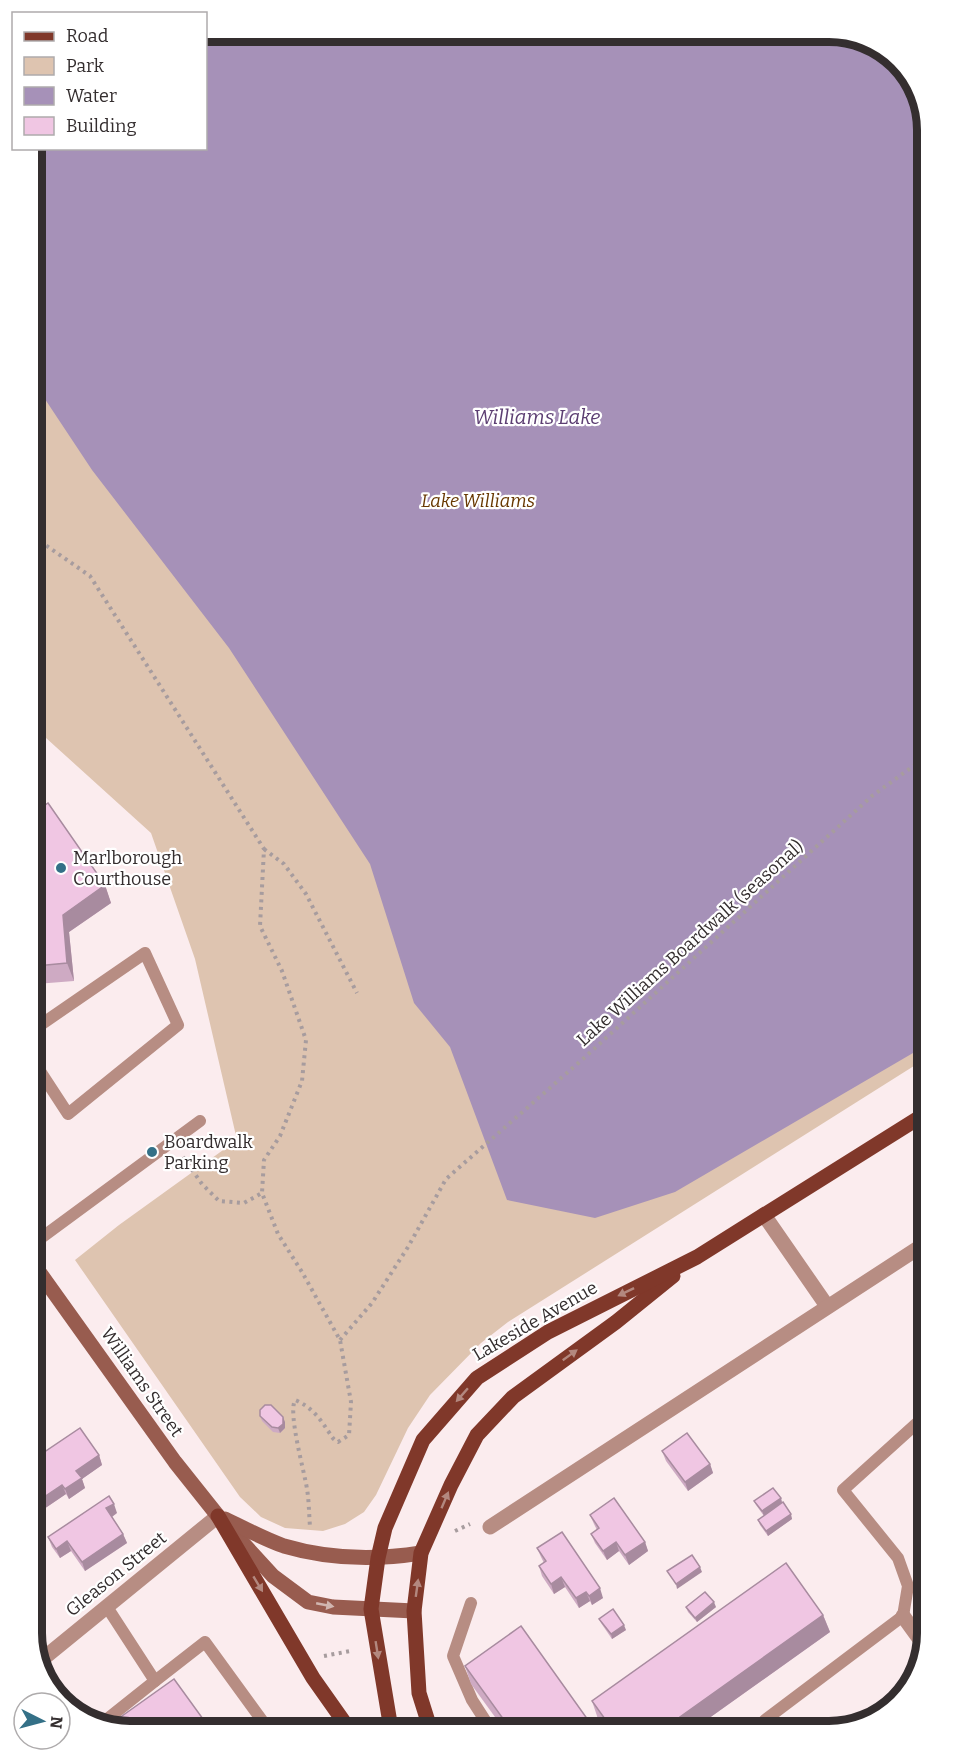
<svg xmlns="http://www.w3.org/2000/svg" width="959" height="1763" font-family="Bitter,serif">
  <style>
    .green { fill: #dec4b0 }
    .water { fill: #a691b8 }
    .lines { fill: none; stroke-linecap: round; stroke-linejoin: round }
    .path { stroke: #a79c9e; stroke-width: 4; stroke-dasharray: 3 4.5; stroke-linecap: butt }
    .lane { stroke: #b78d83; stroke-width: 12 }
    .street { stroke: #b78d83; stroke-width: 15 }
    .secondary { stroke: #985c4f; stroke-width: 15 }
    .primary { stroke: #80382a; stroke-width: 15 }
    .wall { fill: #ceaac3 }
    .shaded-wall { fill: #a88b9f }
    .building { fill: #f0c6e3; stroke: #a88b9f; stroke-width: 1.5 }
    .oneway { fill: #b3887f }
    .oneway2 { fill: #d1b6b0 }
    .poi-dot { fill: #347087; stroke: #fff; stroke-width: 2 }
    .labels { text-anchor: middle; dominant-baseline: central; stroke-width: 4.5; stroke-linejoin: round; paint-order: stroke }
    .park-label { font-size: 18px; font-style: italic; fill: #683801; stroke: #fff }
    .poi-label { font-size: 18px; fill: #342e2f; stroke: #fff; text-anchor: start }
    .street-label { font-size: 18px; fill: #342e2f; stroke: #fff }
    .water-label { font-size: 20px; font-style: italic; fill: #5c3e72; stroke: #fff }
    .rim { fill: none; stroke: #342e2f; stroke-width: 8 }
  </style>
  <rect width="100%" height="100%" fill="#fbecee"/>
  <!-- green -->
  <path class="green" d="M 206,32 L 836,32 L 884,48 L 920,92 L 925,1059 L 508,1322 L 481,1343 L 430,1395 L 408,1428 L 376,1495 L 364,1512 L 345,1524 L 323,1531 L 285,1528 L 261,1517 L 240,1497 L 75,1260 L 119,1225 L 237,1140 L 195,959 L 151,833 L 35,728 L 32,149 L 206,148 Z"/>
  <!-- water -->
  <path class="water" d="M 206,32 L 836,32 L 884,48 L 920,92 L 925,1046 L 675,1192 L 595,1218 L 507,1200 L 450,1047 L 414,1003 L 370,864 L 229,648 L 92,470 L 33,381 L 32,149 L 206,148 Z"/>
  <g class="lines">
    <!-- path -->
    <g class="path">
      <path d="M 34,537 L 90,576 L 264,849 L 260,926 L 282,971 L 306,1040 L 302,1081 L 280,1136 L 264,1160 L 262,1193 L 278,1234 L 302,1272 L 340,1340 L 351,1402 L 349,1435 L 338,1442 C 332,1439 332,1436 328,1431 C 320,1418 310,1406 295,1400 C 288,1414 304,1470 307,1489 C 309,1501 309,1514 310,1527"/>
      <path d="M 35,796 L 40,793"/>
      <path d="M 264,849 L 284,864 L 306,894 L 357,993"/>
      <path d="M 183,1157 L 202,1184 L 219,1201 L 244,1203 L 262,1193"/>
      <path d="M 340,1340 L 372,1303 L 408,1247 L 446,1179 L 584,1058 L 872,796 L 923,759"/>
      <path d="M 455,1531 L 470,1524"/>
      <path d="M 324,1656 L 350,1651"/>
    </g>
    <!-- lane -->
    <g class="lane">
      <path d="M 36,1028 L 145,953 L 178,1025 L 68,1114 L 36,1065"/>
      <path d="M 37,1241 L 200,1121"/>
      <path d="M 471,1603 L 453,1656 L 472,1700 L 490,1728"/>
      <path d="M 155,1681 L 205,1642 L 269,1730"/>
      <path d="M 101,1724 L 155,1681 L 107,1607"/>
      <path d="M 768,1725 L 765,1720 L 903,1616 L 908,1586 L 898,1558 L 843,1490 L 926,1415"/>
    </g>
    <!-- street -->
    <g class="street">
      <path d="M 764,1215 L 827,1306"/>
      <path d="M 490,1527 L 926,1243"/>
      <path d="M 903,1616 L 924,1645"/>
      <path d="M 39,1662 L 218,1516"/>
    </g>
    <!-- secondary -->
    <g class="secondary">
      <path d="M 37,1269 L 175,1462 L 218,1516 L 273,1576 L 308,1602 L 333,1607 L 414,1611"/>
      <path d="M 225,1519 C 244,1528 264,1539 284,1546 C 328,1559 377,1560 421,1553"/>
    </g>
    <!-- primary -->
    <g class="primary">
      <path d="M 218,1516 L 313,1678 L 349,1729"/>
      <path d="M 430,1728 L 419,1693 L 414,1611 L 421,1553 L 451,1485 L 477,1435 L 513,1397 L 616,1322 L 673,1276"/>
      <path d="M 391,1729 L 371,1609 L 378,1558 L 385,1528 L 423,1440 L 477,1378 L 548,1332 L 697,1257 L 925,1114"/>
    </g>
  </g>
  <!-- wall -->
  <g class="wall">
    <path d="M 35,812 L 105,885 L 111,903 L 69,932 L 74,981 L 36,984 Z"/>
    <path d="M 260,1416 L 285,1422 L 285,1428 L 280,1433 L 273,1432 L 262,1421 Z"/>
    <path d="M 662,1451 L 710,1464 L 713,1473 L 688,1491 L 666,1461 Z"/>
    <path d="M 40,1455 L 99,1455 L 102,1465 L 82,1479 L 85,1488 L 69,1499 L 66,1494 L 38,1513 L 38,1462 L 42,1459 Z"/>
    <path d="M 781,1498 L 782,1503 L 792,1519 L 768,1536 L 760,1525 L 758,1520 L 764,1516 L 756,1505 L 754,1501 Z"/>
    <path d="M 117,1513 L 112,1517 L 123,1534 L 127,1543 L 85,1571 L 71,1551 L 60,1558 L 52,1547 L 48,1537 Z"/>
    <path d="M 590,1515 L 645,1542 L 648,1551 L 629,1565 L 619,1551 L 607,1560 L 595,1543 L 591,1534 L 597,1530 L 594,1524 Z"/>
    <path d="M 537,1548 L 603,1598 L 592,1605 L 590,1601 L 579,1608 L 565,1587 L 554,1594 L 542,1576 L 539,1566 L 544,1563 L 541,1557 Z"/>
    <path d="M 686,1607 L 716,1607 L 697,1622 L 688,1612 Z"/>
    <path d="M 823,1615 L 830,1632 L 698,1726 L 604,1727 L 598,1719 L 592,1701 Z"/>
    <path d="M 599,1619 L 626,1630 L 612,1639 L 601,1623 Z"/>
    <path d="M 465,1666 L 593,1727 L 503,1728 L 471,1684 Z"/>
  </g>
  <!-- shaded-wall -->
  <g class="shaded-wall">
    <path d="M 105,885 L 111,903 L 69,932 L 74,981 L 67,963 L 63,915 Z"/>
    <path d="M 283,1417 L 285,1422 L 285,1428 L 280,1433 L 278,1428 Z"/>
    <path d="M 99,1455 L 102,1465 L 82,1479 L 85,1488 L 69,1499 L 65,1489 L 76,1471 Z"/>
    <path d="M 710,1464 L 713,1473 L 688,1491 L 685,1482 Z"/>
    <path d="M 62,1485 L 66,1494 L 38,1513 L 38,1501 Z"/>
    <path d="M 781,1498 L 782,1503 L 764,1516 L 762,1511 Z"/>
    <path d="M 114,1504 L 117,1513 L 110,1518 L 106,1508 Z"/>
    <path d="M 791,1514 L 792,1519 L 768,1536 L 766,1531 Z"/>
    <path d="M 123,1534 L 127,1543 L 85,1571 L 82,1562 Z"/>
    <path d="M 67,1541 L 71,1551 L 60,1558 L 56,1549 Z"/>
    <path d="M 616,1542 L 619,1551 L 607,1560 L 603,1551 Z"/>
    <path d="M 645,1542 L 648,1551 L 629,1565 L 625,1555 Z"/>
    <path d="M 700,1567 L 702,1572 L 677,1589 L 676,1584 Z"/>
    <path d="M 561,1577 L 565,1587 L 554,1594 L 551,1584 Z"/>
    <path d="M 600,1588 L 603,1598 L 592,1605 L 589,1596 Z"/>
    <path d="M 586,1592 L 590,1601 L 579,1608 L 576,1598 Z"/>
    <path d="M 714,1602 L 716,1607 L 697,1622 L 695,1618 Z"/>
    <path d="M 823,1615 L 830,1632 L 698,1726 L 683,1726 L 680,1717 Z"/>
    <path d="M 624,1625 L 626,1630 L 612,1639 L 611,1634 Z"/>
  </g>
  <!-- building -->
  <g class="building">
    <path d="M 48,803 L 105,885 L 63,915 L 67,963 L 36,966 L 35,812 Z"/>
    <path d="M 265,1405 L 271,1405 L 283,1417 L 283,1424 L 278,1428 L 272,1427 L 260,1416 L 260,1410 Z"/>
    <path d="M 80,1428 L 99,1455 L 76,1471 L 82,1478 L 65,1489 L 62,1485 L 38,1501 L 38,1462 L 43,1459 L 40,1455 Z"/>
    <path d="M 687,1433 L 710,1464 L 685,1482 L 662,1451 Z"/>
    <path d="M 773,1488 L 781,1498 L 762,1511 L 754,1501 Z"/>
    <path d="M 109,1496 L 114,1504 L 106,1508 L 123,1534 L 82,1562 L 67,1541 L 56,1549 L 48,1537 Z"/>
    <path d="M 614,1498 L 645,1542 L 625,1555 L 616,1542 L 603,1551 L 591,1534 L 599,1528 L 590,1515 Z"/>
    <path d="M 783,1502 L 791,1514 L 766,1531 L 758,1520 Z"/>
    <path d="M 562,1532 L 600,1588 L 589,1596 L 586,1592 L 576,1598 L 561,1577 L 551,1584 L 539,1566 L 546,1561 L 537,1548 Z"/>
    <path d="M 692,1555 L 700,1567 L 676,1584 L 667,1571 Z"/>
    <path d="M 786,1563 L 823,1615 L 680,1717 L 686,1726 L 610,1726 L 592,1701 Z"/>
    <path d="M 705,1592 L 714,1602 L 695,1618 L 686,1607 Z"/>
    <path d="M 613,1609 L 624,1625 L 611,1634 L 599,1619 Z"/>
    <path d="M 521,1626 L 593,1727 L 509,1727 L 465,1666 Z"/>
    <path d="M 174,1679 L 211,1730 L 123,1731 L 108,1726 Z"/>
  </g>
  <!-- one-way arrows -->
  <defs><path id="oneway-solid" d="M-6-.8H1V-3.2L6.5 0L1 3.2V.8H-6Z" transform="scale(1.5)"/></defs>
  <g class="oneway">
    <use href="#oneway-solid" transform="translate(626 1292) rotate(154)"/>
    <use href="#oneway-solid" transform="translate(570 1355) rotate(-36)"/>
    <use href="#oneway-solid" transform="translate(462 1395) rotate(131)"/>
    <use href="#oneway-solid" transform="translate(445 1500) rotate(-67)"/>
    <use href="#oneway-solid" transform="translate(258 1584) rotate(59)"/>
    <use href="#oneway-solid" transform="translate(417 1588) rotate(-82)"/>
    <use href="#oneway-solid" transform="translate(377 1650) rotate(81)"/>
  </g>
  <use class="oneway2" href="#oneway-solid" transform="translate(325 1605) rotate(11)"/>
  <!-- markers -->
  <g class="poi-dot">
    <circle cx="61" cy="868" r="6"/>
    <circle cx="152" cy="1152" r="6"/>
  </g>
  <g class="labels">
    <!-- park labels -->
    <g class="park-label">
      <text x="478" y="501">Lake Williams</text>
    </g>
    <!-- poi labels -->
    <g class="poi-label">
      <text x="73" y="858">Marlborough<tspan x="73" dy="21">Courthouse</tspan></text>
      <text x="164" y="1142">Boardwalk<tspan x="164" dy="21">Parking</tspan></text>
    </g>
    <!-- street labels -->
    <g class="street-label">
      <text transform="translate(690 943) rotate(-42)">Lake Williams Boardwalk (seasonal)</text>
      <text transform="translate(535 1321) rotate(-30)">Lakeside Avenue</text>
      <text transform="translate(142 1382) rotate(55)">Williams Street</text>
      <text transform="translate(116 1574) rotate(-39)">Gleason Street</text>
    </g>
    <!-- water labels -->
    <g class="water-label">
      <text x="537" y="417">Williams Lake</text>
    </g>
  </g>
  <!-- crop -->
  <path d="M0 0H959V1763H0ZM130 42H829A88 88 0 0 1 917 130V1633A88 88 0 0 1 829 1721H130A88 88 0 0 1 42 1633V130A88 88 0 0 1 130 42Z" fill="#fff" fill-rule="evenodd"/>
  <path class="rim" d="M130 42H829A88 88 0 0 1 917 130V1633A88 88 0 0 1 829 1721H130A88 88 0 0 1 42 1633V130A88 88 0 0 1 130 42Z"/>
  <!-- legend -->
  <rect x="12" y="12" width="195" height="138" fill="#ffffff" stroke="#aeabac" stroke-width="1.5"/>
  <rect x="24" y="32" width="30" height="9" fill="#80382a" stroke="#aeabac" stroke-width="1.5"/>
  <text x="66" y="42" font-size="18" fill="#342e2f">Road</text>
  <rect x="24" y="57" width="30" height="18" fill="#dec4b0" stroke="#aeabac" stroke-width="1.5"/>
  <text x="66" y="72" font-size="18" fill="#342e2f">Park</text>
  <rect x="24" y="87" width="30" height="18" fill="#a691b8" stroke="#aeabac" stroke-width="1.5"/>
  <text x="66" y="102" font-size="18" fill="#342e2f">Water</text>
  <rect x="24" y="117" width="30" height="18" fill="#f0c6e3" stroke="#aeabac" stroke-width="1.5"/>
  <text x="66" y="132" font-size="18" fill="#342e2f">Building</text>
  <!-- north arrow -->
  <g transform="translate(42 1721) rotate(96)"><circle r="28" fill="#ffffff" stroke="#aeabac" stroke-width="1.5"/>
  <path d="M0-4.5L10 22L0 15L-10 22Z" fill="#347087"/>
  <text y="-9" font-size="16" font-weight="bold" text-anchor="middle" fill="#342e2f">N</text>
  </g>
</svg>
